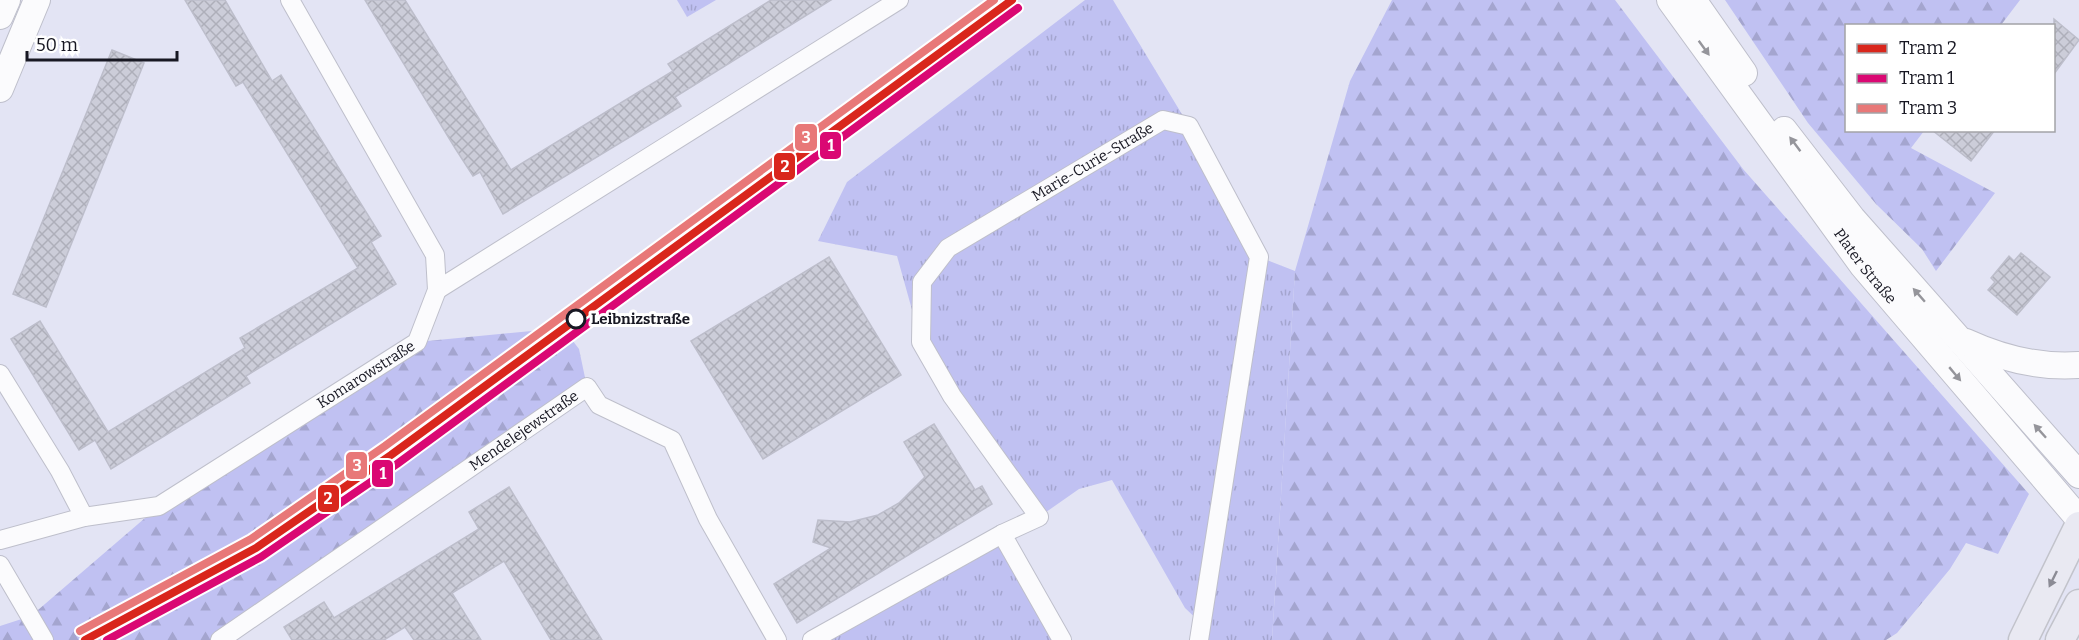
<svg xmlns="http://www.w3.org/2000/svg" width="2079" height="640" font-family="Bitter,serif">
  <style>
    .grass { fill: url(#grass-tufts) }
    .forest { fill: url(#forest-firs) }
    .building { fill: url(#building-cross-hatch); stroke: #bdbecb; stroke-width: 1.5 }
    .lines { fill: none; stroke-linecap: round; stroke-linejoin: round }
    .street-casing { stroke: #bebfcb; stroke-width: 20 }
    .secondary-casing { stroke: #bebfcb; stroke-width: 28 }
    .primary-casing { stroke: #c2c3cb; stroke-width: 31 }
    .street { stroke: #fbfbfd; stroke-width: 18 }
    .secondary { stroke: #fbfbfd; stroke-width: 26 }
    .primary { stroke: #e9e9f2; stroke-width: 28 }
    .tram-1-casing { stroke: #fff; stroke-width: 12 }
    .tram-2-casing { stroke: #fff; stroke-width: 12 }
    .tram-3-casing { stroke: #fff; stroke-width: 12 }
    .tram-1 { stroke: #d9261c; stroke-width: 8 }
    .tram-2 { stroke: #da0873; stroke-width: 8 }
    .tram-3 { stroke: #e87878; stroke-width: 8 }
    .oneway { fill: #95959b }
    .oneway2 { fill: #8b8b95 }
    .stop-dot { fill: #fff; stroke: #181823; stroke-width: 3 }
    .labels { text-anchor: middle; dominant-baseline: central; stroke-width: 6; stroke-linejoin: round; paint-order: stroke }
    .street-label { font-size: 15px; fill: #181823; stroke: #fff }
    .stop-label { font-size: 15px; font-weight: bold; fill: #181823; stroke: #fff; text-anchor: start }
    .line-badge { stroke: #fff; stroke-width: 2 }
    .badge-label { font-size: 16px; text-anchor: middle; font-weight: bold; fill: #fff }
  </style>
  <defs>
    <pattern id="grass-tufts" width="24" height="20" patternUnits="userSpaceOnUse" patternTransform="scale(1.5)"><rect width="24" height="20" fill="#c0c1f2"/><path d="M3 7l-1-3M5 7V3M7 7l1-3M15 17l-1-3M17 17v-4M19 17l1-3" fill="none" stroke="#a4a5cf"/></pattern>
    <pattern id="forest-firs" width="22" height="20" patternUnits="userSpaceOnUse" patternTransform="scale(1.5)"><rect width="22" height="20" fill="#c0c1f2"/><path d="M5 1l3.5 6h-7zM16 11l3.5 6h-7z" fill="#a4a5cf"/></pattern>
    <pattern id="building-cross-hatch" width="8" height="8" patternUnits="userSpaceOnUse" patternTransform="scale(1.5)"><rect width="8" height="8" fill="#cccdd9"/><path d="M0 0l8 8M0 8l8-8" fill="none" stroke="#aeafba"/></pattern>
  </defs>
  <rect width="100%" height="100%" fill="#e3e4f4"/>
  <!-- grass -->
  <g class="grass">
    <path d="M 677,0 L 716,0 L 687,17 Z"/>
    <path d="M 1085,0 L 1113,0 L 1189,126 L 1259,257 L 1295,271 L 1272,640 L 1199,640 L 1202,624 L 1185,608 L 1112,480 L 1079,489 L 1039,517 L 921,342 L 897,256 L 818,241 L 847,182 Z"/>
    <path d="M 1002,534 L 1062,640 L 812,640 Z"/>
  </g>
  <!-- forest -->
  <g class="forest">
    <path d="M 1392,0 L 1615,0 L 1743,169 L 2029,494 L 1998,554 L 1966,543 L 1950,569 L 1897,633 L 1886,640 L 1272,640 L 1295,271 L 1350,81 Z"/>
    <path d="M 1725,0 L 2020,0 L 2001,25 L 1846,26 L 1846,130 L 1924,131 L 1911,148 L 1995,193 L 1936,271 L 1922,249 L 1876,204 L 1808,123 Z"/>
    <path d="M 563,328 L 579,349 L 587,387 L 220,640 L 0,640 L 0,626 L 31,616 L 159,506 L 417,342 Z"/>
  </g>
  <!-- building -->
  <g class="building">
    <path d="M 185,0 L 225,0 L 272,81 L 281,75 L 381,236 L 371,242 L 396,284 L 246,376 L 250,383 L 111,469 L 95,440 L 79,450 L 11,339 L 40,321 L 108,432 L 245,348 L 240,338 L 358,268 L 243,82 L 236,86 Z"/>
    <path d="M 365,0 L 405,0 L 511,170 L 673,71 L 668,64 L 771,0 L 831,0 L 675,97 L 681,106 L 503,214 L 480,172 L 473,176 L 455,148 Z"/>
    <path d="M 2054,19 L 2079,40 L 2054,74 Z"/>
    <path d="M 112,50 L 144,63 L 46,307 L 13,294 Z"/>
    <path d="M 1932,130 L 1995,130 L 1971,161 Z"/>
    <path d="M 2021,253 L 2050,277 L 2017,315 L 1988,290 L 1995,282 L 1991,278 L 2009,256 L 2014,261 Z"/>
    <path d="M 829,257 L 901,375 L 763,459 L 691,341 Z"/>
    <path d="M 934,424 L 975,490 L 982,486 L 992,504 L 797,623 L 774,584 L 831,548 L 813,542 L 818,520 L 850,522 L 878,515 L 899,503 L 925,477 L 904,442 Z"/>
    <path d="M 509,487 L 602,640 L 551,640 L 504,561 L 452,593 L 481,640 L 414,640 L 405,627 L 384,640 L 292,640 L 284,627 L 324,602 L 334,618 L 479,529 L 469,512 Z"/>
  </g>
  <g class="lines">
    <defs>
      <g id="street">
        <path d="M 437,290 L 899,0"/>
        <path d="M 0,374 L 60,471 L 84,517"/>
        <path id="s1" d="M 0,540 L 84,517 L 159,506 L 417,342 L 437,290 L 435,255 L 290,0"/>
        <path d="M 0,565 L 44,640"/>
        <path id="s2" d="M 220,640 L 587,387 L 599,405 L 672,440 L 708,519 L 777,640"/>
        <path d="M 812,640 L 1002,534"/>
        <path id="s3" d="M 1062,640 L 1002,534 L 1039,517 L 952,396 L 921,342 L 922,282 L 948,248 L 1163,120 L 1189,126 L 1259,257 L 1199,640"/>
      </g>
      <g id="secondary">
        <path id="s4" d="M 1670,0 L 1863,266 L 2079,519"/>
        <path d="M 1693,0 L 1744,73"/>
        <path d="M 0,16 L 7,0"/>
        <path d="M 0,89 L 37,0"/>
        <path d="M 1784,130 L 1852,218 L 2079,475"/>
        <path d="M 1966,342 C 2003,359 2039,368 2079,365"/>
      </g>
      <g id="primary">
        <path d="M 2023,640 L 2079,526"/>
        <path d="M 2060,640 L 2079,604"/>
      </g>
    </defs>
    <!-- street casing -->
    <use href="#street" class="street-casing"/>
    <!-- secondary casing -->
    <use href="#secondary" class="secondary-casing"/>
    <!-- primary casing -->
    <use href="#primary" class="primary-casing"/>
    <!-- street -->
    <use href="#street" class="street"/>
    <!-- secondary -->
    <use href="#secondary" class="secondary"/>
    <!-- primary -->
    <use href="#primary" class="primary"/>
    <defs>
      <path id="tram-1" d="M 85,640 L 256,548 L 391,455 L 1012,0"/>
      <path id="tram-2" d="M 107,640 L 261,557 L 397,464 L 1018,8"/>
      <path id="tram-3" d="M 80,631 L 251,539 L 385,446 L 994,0"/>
    </defs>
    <!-- tram-1 casing -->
    <use href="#tram-1" class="tram-1-casing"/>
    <!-- tram-2 casing -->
    <use href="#tram-2" class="tram-2-casing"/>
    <!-- tram-3 casing -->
    <use href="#tram-3" class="tram-3-casing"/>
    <!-- tram-1 -->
    <use href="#tram-1" class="tram-1"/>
    <!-- tram-2 -->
    <use href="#tram-2" class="tram-2"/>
    <!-- tram-3 -->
    <use href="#tram-3" class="tram-3"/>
  </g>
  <!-- one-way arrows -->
  <defs><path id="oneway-solid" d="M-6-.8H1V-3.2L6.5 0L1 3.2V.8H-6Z" transform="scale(1.5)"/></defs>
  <g class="oneway">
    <use href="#oneway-solid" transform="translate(1704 48) rotate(54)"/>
    <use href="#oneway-solid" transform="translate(1795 144) rotate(-127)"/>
    <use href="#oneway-solid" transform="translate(1919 295) rotate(-131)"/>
    <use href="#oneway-solid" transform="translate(1955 374) rotate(50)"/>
    <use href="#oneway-solid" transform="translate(2040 431) rotate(-132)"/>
  </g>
  <use class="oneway2" href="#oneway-solid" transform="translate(2053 579) rotate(116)"/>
  <!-- markers -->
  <circle class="stop-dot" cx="576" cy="319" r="9"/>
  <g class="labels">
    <!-- street labels -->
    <g class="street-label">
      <text stroke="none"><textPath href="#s3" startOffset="645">Marie-Curie-Straße</textPath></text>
      <text stroke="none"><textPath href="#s4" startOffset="330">Plater Straße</textPath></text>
      <text stroke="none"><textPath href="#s1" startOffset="408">Komarowstraße</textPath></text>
      <text stroke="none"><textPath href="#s2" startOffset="369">Mendelejewstraße</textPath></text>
    </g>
    <!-- stop labels -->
    <g class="stop-label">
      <text x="591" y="319">Leibnizstraße</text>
    </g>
  </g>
  <g class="line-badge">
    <rect x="794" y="123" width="24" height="29" rx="6" fill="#e87878"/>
    <rect x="819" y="131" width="23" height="29" rx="6" fill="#da0873"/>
    <rect x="773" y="152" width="23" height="29" rx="6" fill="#d9261c"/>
    <rect x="345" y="451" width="23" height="29" rx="6" fill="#e87878"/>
    <rect x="371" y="459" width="23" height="29" rx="6" fill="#da0873"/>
    <rect x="317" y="484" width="23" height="29" rx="6" fill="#d9261c"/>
  </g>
  <g class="badge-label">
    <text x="806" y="143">3</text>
    <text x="831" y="151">1</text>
    <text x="785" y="172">2</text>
    <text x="357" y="471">3</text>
    <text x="383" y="479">1</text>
    <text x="328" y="504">2</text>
  </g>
  <!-- legend -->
  <rect x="1845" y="24" width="210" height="108" fill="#ffffff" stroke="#a3a3a7" stroke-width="1.5"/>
  <rect x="1857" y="44" width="30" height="9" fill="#d9261c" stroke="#a3a3a7" stroke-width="1.5"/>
  <text x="1899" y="54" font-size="18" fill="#181823">Tram 2</text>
  <rect x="1857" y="74" width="30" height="9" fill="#da0873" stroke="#a3a3a7" stroke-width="1.5"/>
  <text x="1899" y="84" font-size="18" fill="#181823">Tram 1</text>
  <rect x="1857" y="104" width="30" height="9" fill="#e87878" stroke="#a3a3a7" stroke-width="1.5"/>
  <text x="1899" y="114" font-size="18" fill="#181823">Tram 3</text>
  <!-- scale -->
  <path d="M27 51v9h150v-9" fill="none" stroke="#181823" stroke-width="3"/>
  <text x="36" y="51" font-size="18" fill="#181823" stroke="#ffffff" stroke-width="4.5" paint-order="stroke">50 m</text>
</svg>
